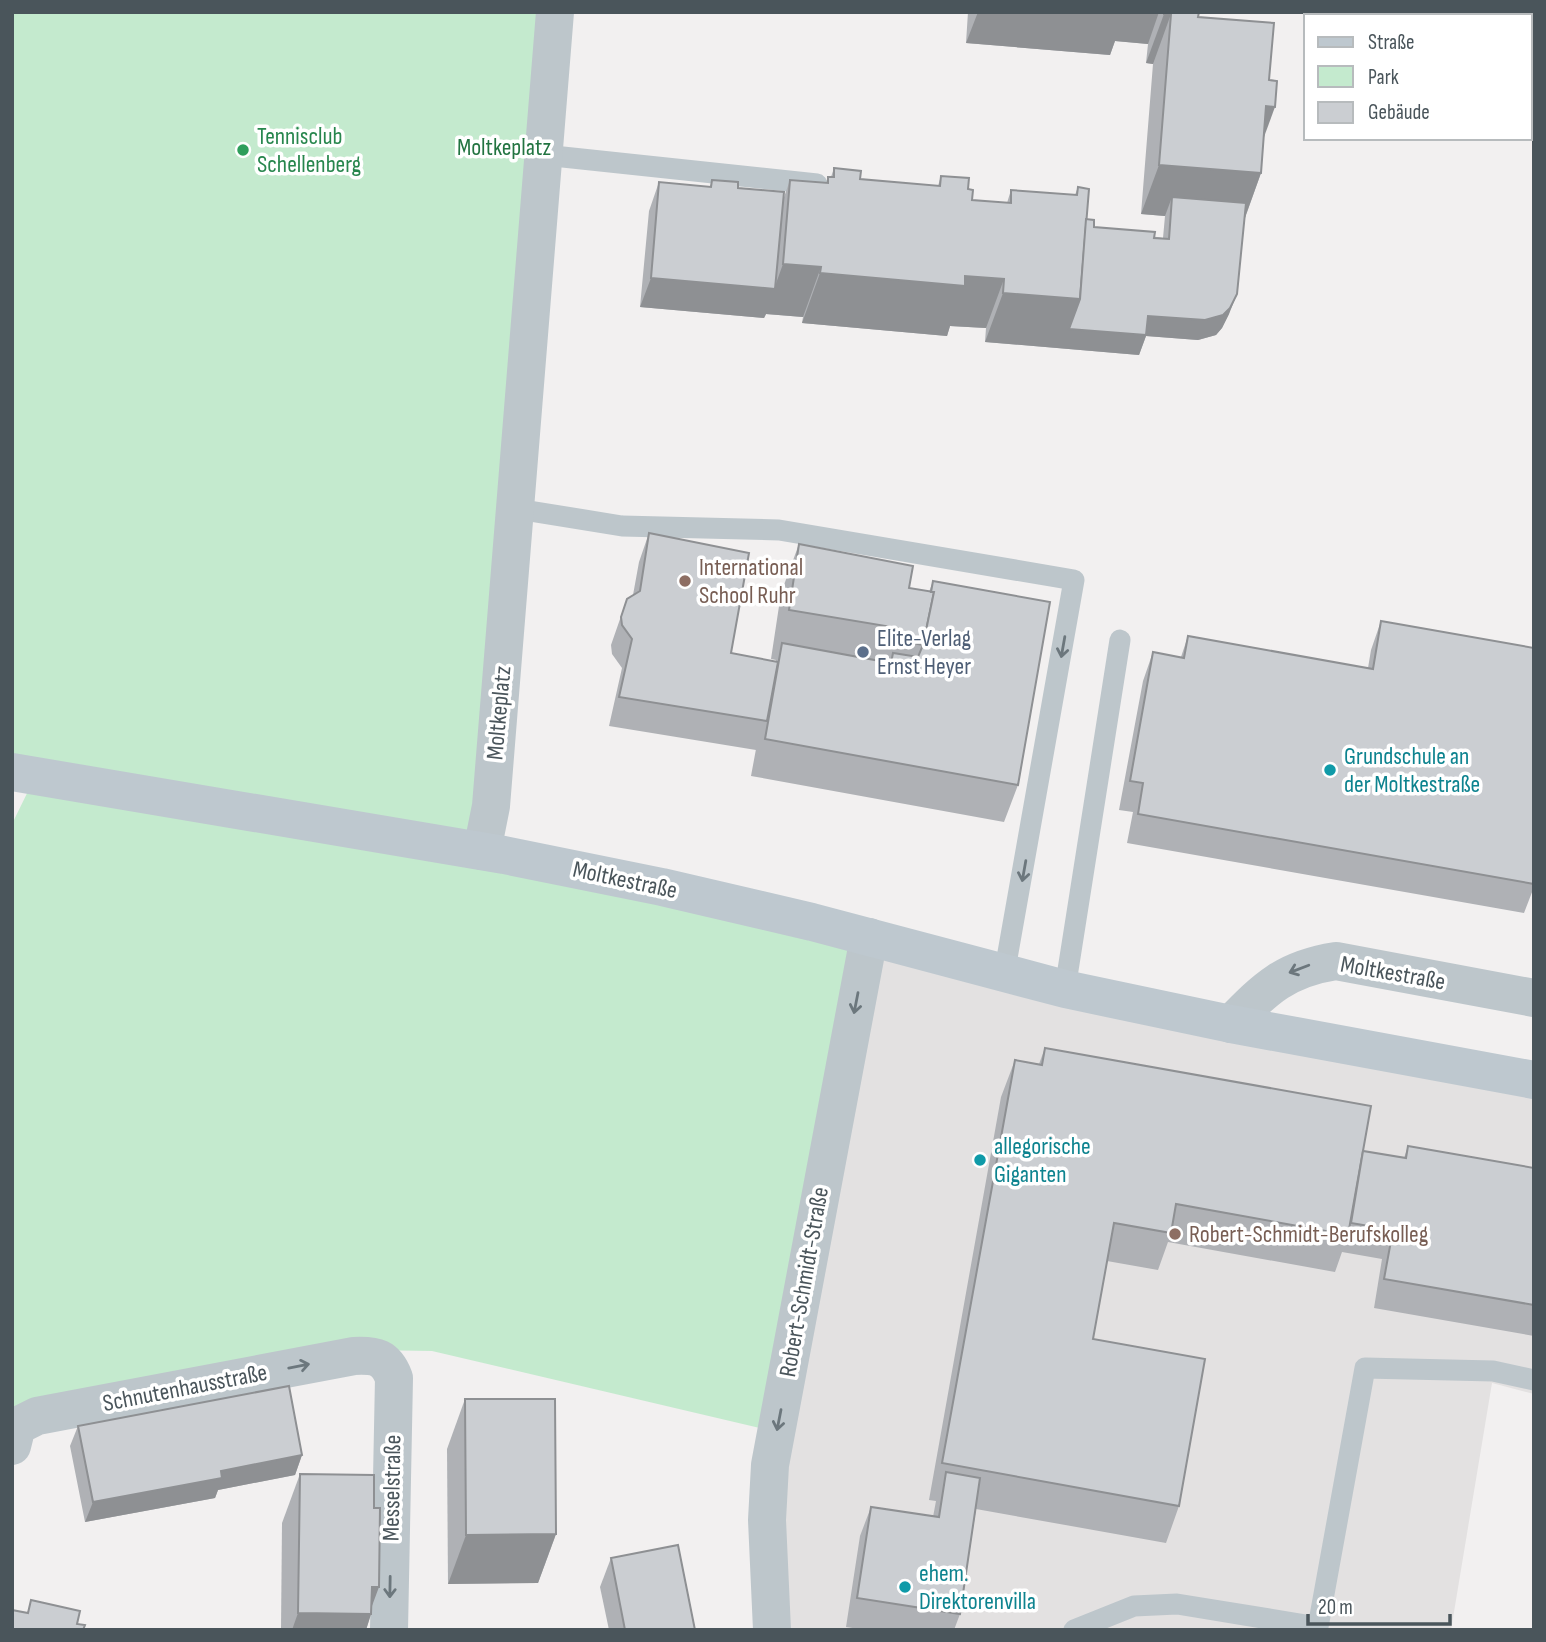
<svg xmlns="http://www.w3.org/2000/svg" width="1546" height="1642" font-family="'Sofia Sans Condensed',sans-serif">
  <style>
    .education { fill: #e3e1e1 }
    .green { fill: #c4eace }
    .lines { fill: none; stroke-linecap: round; stroke-linejoin: round }
    .lane { stroke: #bdc6cb; stroke-width: 21 }
    .street { stroke: #bdc6cb; stroke-width: 38 }
    .secondary { stroke: #bec8cf; stroke-width: 38 }
    .wall { fill: #afb1b5 }
    .shaded-wall { fill: #8e9093 }
    .building { fill: #cbced2; stroke: #8e9093; stroke-width: 2 }
    .oneway { stroke: #6c777d }
    .leisure-dot { fill: #2e9e5b; stroke: #fff; stroke-width: 2.5 }
    .education-dot { fill: #8d6e63; stroke: #fff; stroke-width: 2.5 }
    .service-dot { fill: #5c6f8a; stroke: #fff; stroke-width: 2.5 }
    .culture-dot { fill: #0f9aa8; stroke: #fff; stroke-width: 2.5 }
    .labels { text-anchor: middle; dominant-baseline: central; stroke-width: 7; stroke-linejoin: round; paint-order: stroke }
    .leisure-label { font-size: 24px; fill: #27864d; stroke: #fff; text-anchor: start }
    .park-label { font-size: 24px; fill: #227441; stroke: #fff }
    .education-label { font-size: 24px; fill: #785e54; stroke: #fff; text-anchor: start }
    .service-label { font-size: 24px; fill: #4e5e75; stroke: #fff; text-anchor: start }
    .street-label { font-size: 24px; fill: #4a555b; stroke: #fff }
    .culture-label { font-size: 24px; fill: #0d838f; stroke: #fff; text-anchor: start }
  </style>
  <rect width="100%" height="100%" fill="#f2f0f0"/>
  <!-- education -->
  <path class="education" d="M 873,941 L 1534,1085 L 1534,1394 L 1492,1383 L 1451,1630 L 776,1630 L 771,1519 Z"/>
  <!-- green -->
  <g class="green">
    <path d="M 12,12 L 547,12 L 480,850 L 12,770 Z"/>
    <path d="M 35,777 L 865,940 L 773,1431 L 432,1351 L 368,1350 L 12,1426 L 12,824 Z"/>
  </g>
  <g class="lines">
    <!-- lane -->
    <g class="lane">
      <path d="M 544,155 L 817,184"/>
      <path d="M 517,509 L 622,526 L 779,530 L 1074,580 L 1004,975"/>
      <path d="M 1065,989 L 1120,640"/>
      <path d="M 1074,1630 L 1134,1606 L 1177,1604 L 1318,1627 L 1365,1368 L 1493,1371 L 1534,1380"/>
    </g>
    <!-- street -->
    <g class="street">
      <path d="M 482,851 L 491,806 L 555,12"/>
      <path d="M 1231,1024 C 1266,988 1285,969 1336,961 L 1534,998"/>
      <path d="M 12,1446 L 17,1426 L 37,1416 L 354,1356 C 376,1355 386,1357 394,1378 L 389,1630"/>
      <path d="M 772,1630 L 767,1520 L 770,1465 L 869,937"/>
    </g>
    <!-- secondary -->
    <path class="secondary" d="M 12,772 L 504,855 L 662,887 L 812,922 L 1065,989 L 1231,1024 L 1534,1080"/>
  </g>
  <!-- wall -->
  <g class="wall">
    <path d="M 968,12 L 1199,12 L 1198,17 L 1264,138 L 1261,173 L 1245,218 L 1229,314 L 1222,328 L 1216,335 L 1198,340 L 1146,336 L 1139,355 L 985,342 L 986,328 L 950,326 L 947,336 L 802,323 L 803,317 L 766,314 L 764,318 L 640,307 L 649,211 L 659,182 L 710,187 L 712,180 L 738,188 L 783,200 L 790,180 L 826,183 L 828,177 L 831,177 L 834,168 L 860,179 L 938,186 L 941,176 L 968,189 L 972,200 L 1007,203 L 1011,190 L 1075,195 L 1078,187 L 1086,219 L 1094,227 L 1163,238 L 1165,216 L 1141,214 L 1153,64 L 1146,63 L 1148,44 L 1115,41 L 1110,55 L 966,43 Z"/>
    <path d="M 649,533 L 731,653 L 775,662 L 776,660 L 771,659 L 781,593 L 799,544 L 909,588 L 929,592 L 933,581 L 1018,785 L 1004,822 L 751,776 L 756,749 L 756,750 L 609,726 L 622,668 L 612,654 L 611,645 L 627,599 L 633,595 L 639,562 Z"/>
    <path d="M 1381,621 L 1534,648 L 1534,887 L 1524,913 L 1127,843 L 1133,812 L 1119,810 L 1143,681 L 1153,652 L 1181,657 L 1188,636 L 1368,668 L 1371,650 Z"/>
    <path d="M 1045,1048 L 1363,1151 L 1404,1158 L 1408,1146 L 1534,1168 L 1534,1336 L 1374,1308 L 1382,1259 L 1342,1252 L 1335,1272 L 1168,1242 L 1158,1270 L 1107,1261 L 1093,1339 L 1179,1506 L 1166,1543 L 976,1509 L 960,1614 L 954,1630 L 866,1630 L 846,1627 L 860,1536 L 871,1507 L 933,1517 L 936,1501 L 929,1500 L 1001,1097 L 1015,1060 L 1039,1064 Z"/>
    <path d="M 465,1399 L 556,1534 L 538,1583 L 448,1584 L 447,1449 Z"/>
    <path d="M 78,1426 L 302,1455 L 295,1475 L 218,1490 L 215,1498 L 85,1522 L 70,1446 Z"/>
    <path d="M 300,1474 L 372,1606 L 371,1614 L 366,1630 L 281,1630 L 282,1523 Z"/>
    <path d="M 611,1558 L 695,1630 L 609,1630 L 600,1587 Z"/>
  </g>
  <!-- shaded-wall -->
  <g class="shaded-wall">
    <path d="M 978,12 L 1159,12 L 1148,44 L 1115,41 L 1110,55 L 966,43 Z"/>
    <path d="M 1164,14 L 1171,14 L 1153,64 L 1146,63 Z"/>
    <path d="M 1266,106 L 1275,107 L 1257,156 Z"/>
    <path d="M 1159,165 L 1261,173 L 1243,223 L 1172,197 L 1165,216 L 1141,214 Z"/>
    <path d="M 783,264 L 821,267 L 803,317 L 766,314 L 764,318 L 640,307 L 651,278 L 774,289 Z"/>
    <path d="M 820,273 L 965,276 L 1004,279 L 986,328 L 950,326 L 947,336 L 802,323 Z"/>
    <path d="M 1003,293 L 1080,299 L 1148,316 L 1237,294 L 1229,314 L 1222,328 L 1216,335 L 1198,340 L 1146,336 L 1139,355 L 985,342 Z"/>
    <path d="M 302,1455 L 295,1475 L 218,1490 L 215,1498 L 85,1522 L 93,1502 L 221,1471 Z"/>
    <path d="M 556,1534 L 538,1583 L 448,1584 L 466,1535 Z"/>
    <path d="M 372,1587 L 379,1587 L 369,1614 L 371,1614 L 366,1630 L 292,1630 L 298,1613 Z"/>
  </g>
  <!-- building -->
  <g class="building">
    <path d="M 1164,12 L 1199,12 L 1198,17 L 1274,23 L 1269,80 L 1277,81 L 1275,107 L 1266,106 L 1261,173 L 1159,165 L 1171,14 L 1164,14 Z"/>
    <path d="M 834,168 L 861,171 L 860,179 L 940,186 L 941,176 L 969,178 L 968,189 L 973,190 L 972,200 L 1011,203 L 1011,190 L 1077,195 L 1078,187 L 1089,189 L 1080,299 L 1003,293 L 1004,279 L 965,276 L 965,286 L 820,273 L 821,267 L 783,264 L 790,180 L 828,183 L 828,177 L 834,177 Z"/>
    <path d="M 712,180 L 738,182 L 738,188 L 784,192 L 775,289 L 651,278 L 659,182 L 711,187 Z"/>
    <path d="M 1172,197 L 1246,203 L 1237,294 L 1230,308 L 1223,315 L 1205,320 L 1148,316 L 1146,335 L 1069,329 L 1080,299 L 1086,219 L 1094,220 L 1094,227 L 1155,232 L 1154,238 L 1169,239 Z"/>
    <path d="M 649,533 L 749,553 L 731,653 L 778,662 L 767,721 L 619,697 L 632,639 L 622,625 L 621,617 L 627,599 L 640,591 Z"/>
    <path d="M 799,544 L 913,566 L 909,588 L 934,592 L 923,645 L 898,640 L 898,628 L 789,610 Z"/>
    <path d="M 933,581 L 1050,602 L 1018,785 L 765,739 L 782,643 L 891,663 L 893,653 L 918,657 L 923,645 L 934,592 L 931,592 Z"/>
    <path d="M 1381,621 L 1534,648 L 1534,884 L 1138,814 L 1143,783 L 1130,781 L 1153,652 L 1184,658 L 1188,636 L 1373,669 Z"/>
    <path d="M 1045,1048 L 1371,1106 L 1348,1235 L 1176,1204 L 1171,1233 L 1114,1223 L 1093,1339 L 1205,1359 L 1179,1506 L 942,1463 L 1015,1060 L 1042,1065 Z"/>
    <path d="M 1408,1146 L 1534,1168 L 1534,1305 L 1384,1279 L 1393,1230 L 1351,1223 L 1363,1151 L 1406,1158 Z"/>
    <path d="M 289,1386 L 302,1455 L 221,1471 L 222,1478 L 93,1502 L 78,1426 Z"/>
    <path d="M 465,1399 L 555,1399 L 556,1534 L 466,1535 Z"/>
    <path d="M 946,1472 L 980,1478 L 960,1614 L 857,1598 L 871,1507 L 939,1517 Z"/>
    <path d="M 300,1474 L 374,1475 L 374,1508 L 380,1508 L 379,1587 L 372,1587 L 371,1614 L 298,1613 Z"/>
    <path d="M 678,1545 L 695,1630 L 625,1630 L 611,1558 Z"/>
    <path d="M 31,1600 L 80,1611 L 77,1624 L 85,1625 L 83,1630 L 12,1630 L 12,1610 L 28,1613 Z"/>
  </g>
  <!-- one-way arrows -->
  <defs><path id="oneway-shaft" d="M-6 0H5M1.5-3L5.5 0L1.5 3" fill="none" stroke-width="1.6" stroke-linecap="round" stroke-linejoin="round" transform="scale(1.75)"/></defs>
  <g class="oneway">
    <use href="#oneway-shaft" transform="translate(1063 647) rotate(100)"/>
    <use href="#oneway-shaft" transform="translate(1024 871) rotate(100)"/>
    <use href="#oneway-shaft" transform="translate(1299 969) rotate(159)"/>
    <use href="#oneway-shaft" transform="translate(856 1003) rotate(101)"/>
    <use href="#oneway-shaft" transform="translate(299 1366) rotate(-11)"/>
    <use href="#oneway-shaft" transform="translate(779 1420) rotate(101)"/>
    <use href="#oneway-shaft" transform="translate(390 1587) rotate(91)"/>
  </g>
  <!-- markers -->
  <circle class="leisure-dot" cx="243" cy="150" r="7"/>
  <g class="education-dot">
    <circle cx="685" cy="581" r="7"/>
    <circle cx="1175" cy="1234" r="7"/>
  </g>
  <circle class="service-dot" cx="863" cy="652" r="7"/>
  <g class="culture-dot">
    <circle cx="1330" cy="770" r="7"/>
    <circle cx="980" cy="1160" r="7"/>
    <circle cx="905" cy="1587" r="7"/>
  </g>
  <g class="labels">
    <!-- leisure labels -->
    <g class="leisure-label">
      <text x="257" y="136">Tennisclub<tspan x="257" dy="28">Schellenberg</tspan></text>
    </g>
    <!-- park labels -->
    <g class="park-label">
      <text x="504" y="147">Moltkeplatz</text>
    </g>
    <!-- education labels -->
    <g class="education-label">
      <text x="699" y="567">International<tspan x="699" dy="28">School Ruhr</tspan></text>
      <text x="1189" y="1234">Robert-Schmidt-Berufskolleg</text>
    </g>
    <!-- service labels -->
    <g class="service-label">
      <text x="877" y="638">Elite-Verlag<tspan x="877" dy="28">Ernst Heyer</tspan></text>
    </g>
    <!-- street labels -->
    <g class="street-label">
      <text transform="translate(499 713) rotate(-85)">Moltkeplatz</text>
      <text transform="translate(625 880) rotate(12)">Moltkestraße</text>
      <text transform="translate(1393 973) rotate(10)">Moltkestraße</text>
      <text transform="translate(804 1282) rotate(-80)">Robert-Schmidt-Straße</text>
      <text transform="translate(185 1388) rotate(-11)">Schnutenhausstraße</text>
      <text transform="translate(392 1488) rotate(-89)">Messelstraße</text>
    </g>
    <!-- culture labels -->
    <g class="culture-label">
      <text x="1344" y="756">Grundschule an<tspan x="1344" dy="28">der Moltkestraße</tspan></text>
      <text x="994" y="1146">allegorische<tspan x="994" dy="28">Giganten</tspan></text>
      <text x="919" y="1573">ehem.<tspan x="919" dy="28">Direktorenvilla</tspan></text>
    </g>
  </g>
  <!-- border -->
  <rect width="1546" height="1642" fill="none" stroke="#4a555b" stroke-width="28"/>
  <!-- legend -->
  <rect x="1304" y="14" width="228" height="126" fill="#ffffff" stroke="#b7bbbd" stroke-width="2"/>
  <rect x="1318" y="37" width="35" height="10" fill="#bec8cf" stroke="#b7bbbd" stroke-width="2"/>
  <text x="1368" y="49" font-size="21" fill="#4a555b">Straße</text>
  <rect x="1318" y="66" width="35" height="21" fill="#c4eace" stroke="#b7bbbd" stroke-width="2"/>
  <text x="1368" y="84" font-size="21" fill="#4a555b">Park</text>
  <rect x="1318" y="102" width="35" height="21" fill="#cbced2" stroke="#b7bbbd" stroke-width="2"/>
  <text x="1368" y="119" font-size="21" fill="#4a555b">Gebäude</text>
  <!-- scale -->
  <path d="M1308 1614v10h142v-10" fill="none" stroke="#4a555b" stroke-width="3.5"/>
  <text x="1318" y="1614" font-size="21" fill="#4a555b" stroke="#ffffff" stroke-width="5" paint-order="stroke">20 m</text>
</svg>
